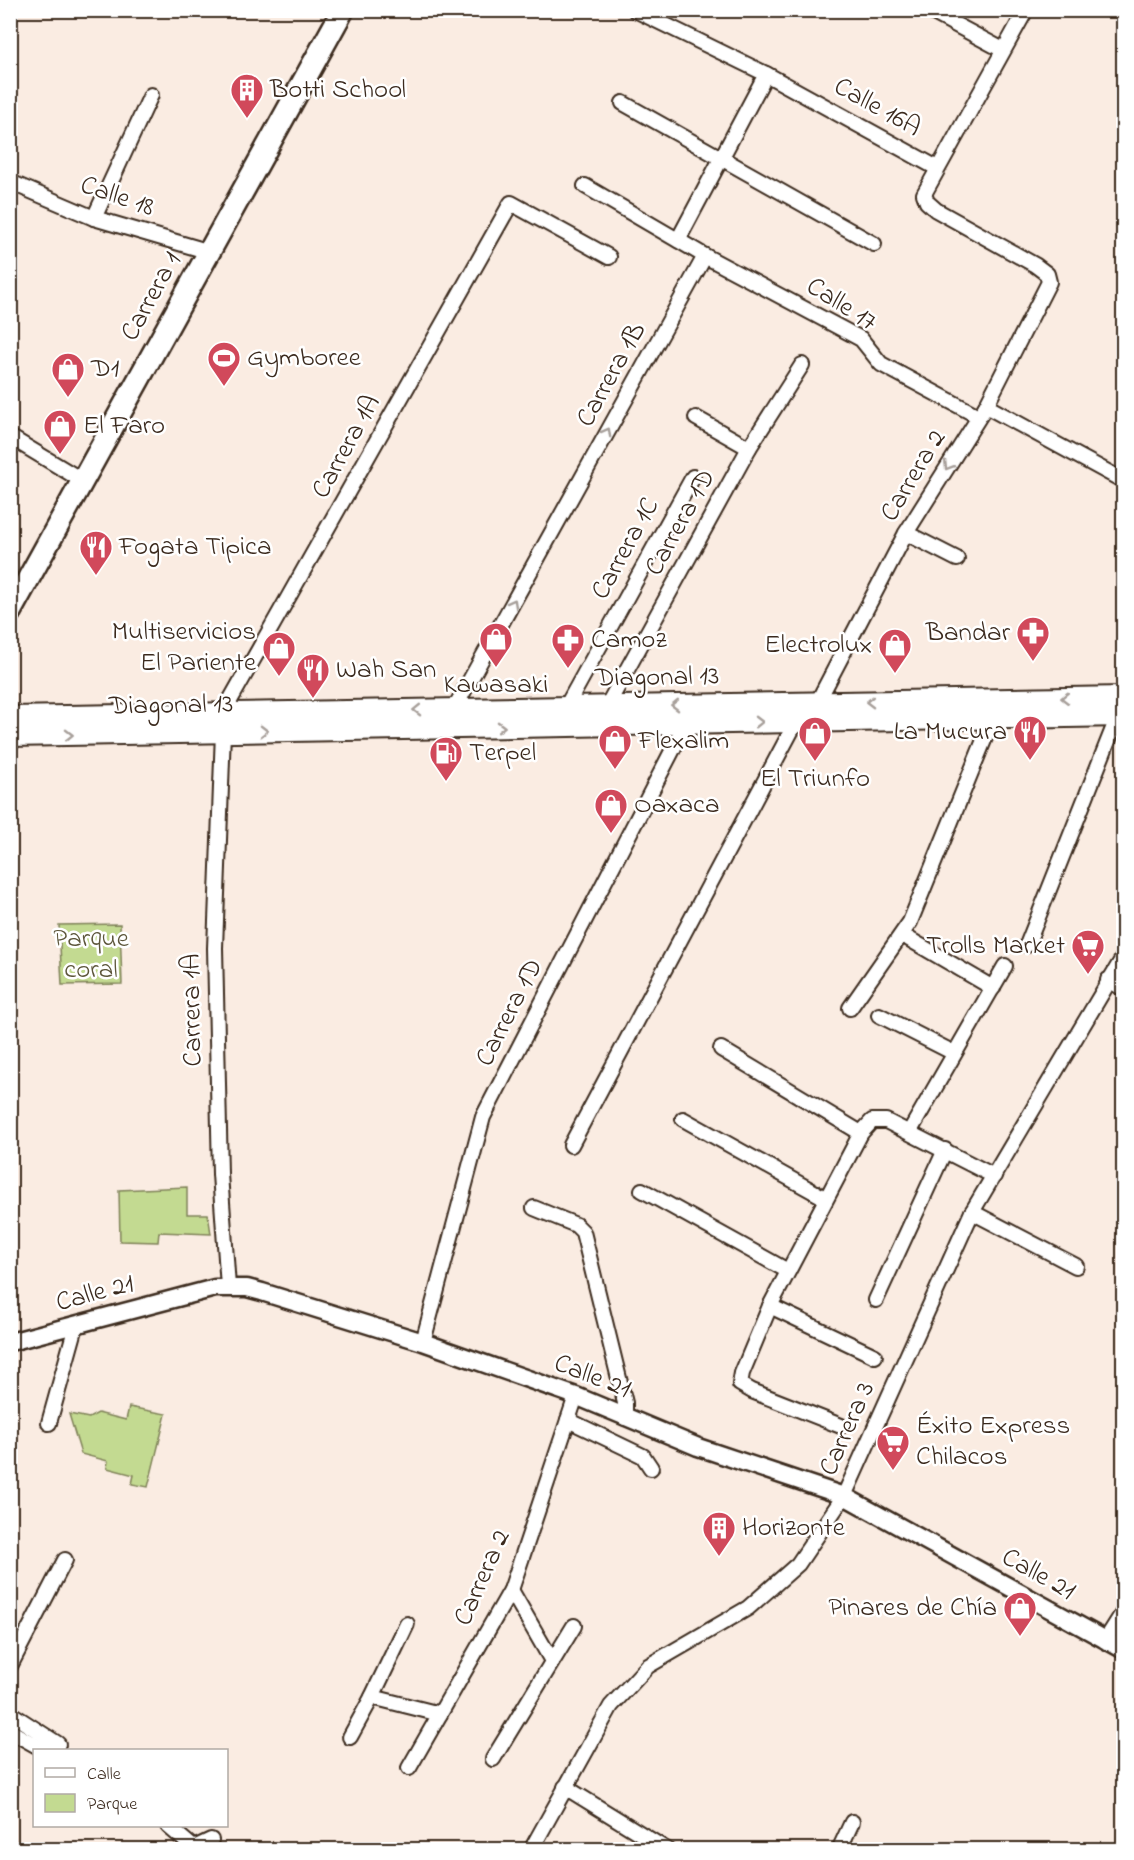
<svg xmlns="http://www.w3.org/2000/svg" width="1134" height="1860" font-family="'Indie Flower',sans-serif">
  <style>
    .green { fill: #c3da91; stroke: #7f8258; stroke-width: 1.5 }
    .lines { fill: none; stroke-linecap: round; stroke-linejoin: round }
    .minor-casing { stroke: #3b2a1e; stroke-width: 18 }
    .tertiary-casing { stroke: #3b2a1e; stroke-width: 21 }
    .secondary-casing { stroke: #3b2a1e; stroke-width: 24 }
    .primary-casing { stroke: #3b2a1e; stroke-width: 26 }
    .minor { stroke: #fff; stroke-width: 14 }
    .tertiary { stroke: #fff; stroke-width: 16 }
    .secondary { stroke: #fff; stroke-width: 20 }
    .primary { stroke: #fff; stroke-width: 21 }
    .oneway { stroke: #a79f9a }
    .labels { text-anchor: middle; dominant-baseline: central; stroke-width: 5; stroke-linejoin: round; paint-order: stroke }
    .poi-label { font-size: 27px; fill: #3b2a1e; stroke: #fff; text-anchor: start }
    .street-label { font-size: 27px; fill: #3b2a1e; stroke: #fff }
    .park-label { font-size: 27px; fill: #5d563b; stroke: #fff }
  </style>
  <rect width="100%" height="100%" fill="#faece2"/>
  <filter id="ink" filterUnits="userSpaceOnUse"><feTurbulence type="fractalNoise" baseFrequency=".0167" numOctaves="2"/><feDisplacementMap in="SourceGraphic" scale="12" xChannelSelector="R" yChannelSelector="G"/><feConvolveMatrix kernelMatrix="1 2 1 2 8 2 1 2 1" color-interpolation-filters="sRGB"/></filter>
  <g filter="url(#ink)">
    <!-- green -->
    <g class="green">
      <path d="M 120,924 L 122,984 L 62,985 L 59,925 Z"/>
      <path d="M 187,1187 L 187,1214 L 208,1214 L 211,1234 L 159,1232 L 158,1242 L 120,1241 L 119,1190 Z"/>
      <path d="M 129,1407 L 166,1414 L 148,1487 L 132,1484 L 134,1475 L 107,1468 L 108,1461 L 81,1454 L 69,1414 L 89,1418 L 98,1413 L 126,1420 Z"/>
    </g>
    <g class="lines">
      <defs>
        <g id="minor">
          <path d="M 635,10 L 766,74 L 937,168"/>
          <path d="M 928,10 L 1003,50"/>
          <path d="M 623,103 L 874,244"/>
          <path d="M 10,182 L 94,218 L 210,252"/>
          <path d="M 585,186 L 705,256 L 861,339 L 881,364 L 978,416"/>
          <path d="M 94,218 L 151,95"/>
          <path d="M 678,240 L 766,74"/>
          <path d="M 986,406 L 1124,481"/>
          <path d="M 696,418 L 749,448"/>
          <path d="M 10,437 L 83,481"/>
          <path d="M 906,533 L 957,559"/>
          <path d="M 817,703 L 906,533 L 986,406 L 1049,282 L 1047,274 L 1035,265 L 936,210 L 927,202 L 924,194 L 1026,10"/>
          <path d="M 607,706 L 749,448 L 802,365"/>
          <path d="M 566,707 L 693,477"/>
          <path d="M 454,709 L 705,256"/>
          <path d="M 223,713 L 511,203 L 609,257"/>
          <path d="M 223,732 L 215,948 L 220,1174 L 228,1287"/>
          <path d="M 909,939 L 993,988"/>
          <path d="M 1027,945 L 1118,716"/>
          <path d="M 1108,980 L 1124,989"/>
          <path d="M 850,1008 L 910,922 L 993,718"/>
          <path d="M 879,1015 L 954,1053"/>
          <path d="M 721,1049 L 861,1133"/>
          <path d="M 683,1119 L 825,1198"/>
          <path d="M 910,1131 L 1005,966"/>
          <path d="M 571,1145 L 796,722"/>
          <path d="M 642,1190 L 788,1271"/>
          <path d="M 534,1208 L 576,1225 L 583,1232 L 625,1403 L 625,1418"/>
          <path d="M 972,1212 L 1076,1266"/>
          <path d="M 876,1300 L 945,1150"/>
          <path d="M 770,1306 L 875,1356"/>
          <path d="M 423,1342 L 483,1117 L 686,724"/>
          <path d="M 568,1420 L 643,1456 L 651,1468"/>
          <path d="M 49,1423 L 76,1326"/>
          <path d="M 841,1426 L 752,1391 L 740,1384 L 742,1373 L 770,1306 L 861,1133 L 872,1121 L 886,1121 L 994,1176"/>
          <path d="M 511,1590 L 552,1661"/>
          <path d="M 1105,1641 L 1124,1611"/>
          <path d="M 10,1666 L 65,1560"/>
          <path d="M 372,1697 L 407,1624"/>
          <path d="M 10,1713 L 58,1744 L 54,1750"/>
          <path d="M 10,1731 L 44,1750"/>
          <path d="M 350,1737 L 372,1697 L 440,1714"/>
          <path d="M 493,1759 L 574,1626"/>
          <path d="M 409,1768 L 511,1590 L 576,1396"/>
          <path d="M 565,1787 L 667,1850"/>
          <path d="M 168,1826 L 196,1850"/>
          <path d="M 194,1848 L 211,1840"/>
          <path d="M 531,1850 L 611,1706 L 648,1666 L 748,1608 L 798,1564 L 844,1496 L 972,1212 L 1124,956"/>
          <path d="M 839,1850 L 852,1822"/>
        </g>
        <path id="tertiary" d="M 10,1342 L 215,1288 L 247,1288 L 262,1292 L 423,1342 L 576,1396 L 698,1447 L 844,1496 L 1124,1650"/>
        <g id="secondary">
          <path d="M 10,717 L 1124,697"/>
          <path d="M 10,736 L 1124,716"/>
        </g>
        <path id="primary" d="M 10,612 L 343,10"/>
      </defs>
      <!-- minor casing -->
      <use href="#minor" class="minor-casing"/>
      <!-- tertiary casing -->
      <use href="#tertiary" class="tertiary-casing"/>
      <!-- secondary casing -->
      <use href="#secondary" class="secondary-casing"/>
      <!-- primary casing -->
      <use href="#primary" class="primary-casing"/>
      <!-- minor -->
      <use href="#minor" class="minor"/>
      <!-- tertiary -->
      <use href="#tertiary" class="tertiary"/>
      <!-- secondary -->
      <use href="#secondary" class="secondary"/>
      <!-- primary -->
      <use href="#primary" class="primary"/>
    </g>
    <!-- one-way arrows -->
    <defs><path id="oneway-chevron" d="M-2-3.5L2.5 0L-2 3.5" fill="none" stroke-width="1.6" stroke-linecap="round" stroke-linejoin="round" transform="scale(1.5)"/></defs>
    <g class="oneway">
      <use href="#oneway-chevron" transform="translate(607 432) rotate(-61)"/>
      <use href="#oneway-chevron" transform="translate(948 466) rotate(122)"/>
      <use href="#oneway-chevron" transform="translate(513 603) rotate(-61)"/>
      <use href="#oneway-chevron" transform="translate(1065 698) rotate(179)"/>
      <use href="#oneway-chevron" transform="translate(870 702) rotate(179)"/>
      <use href="#oneway-chevron" transform="translate(675 705) rotate(179)"/>
      <use href="#oneway-chevron" transform="translate(417 710) rotate(179)"/>
      <use href="#oneway-chevron" transform="translate(759 722) rotate(-1)"/>
      <use href="#oneway-chevron" transform="translate(501 727) rotate(-1)"/>
      <use href="#oneway-chevron" transform="translate(264 731) rotate(-1)"/>
      <use href="#oneway-chevron" transform="translate(69 735) rotate(-1)"/>
    </g>
  </g>
  <!-- icons -->
  <defs>
    <symbol id="building-pin" viewBox="-11 -11 22 30"><path d="M0 17L-7.5 6A9.5 9.5 0 1 1 7.5 6Z" fill="#d1495b" stroke="#fff"/><path d="M-4-6H4V6H1V3H-1V6H-4ZM-2.5-4.3h1.7v1.8h-1.7ZM.8-4.3h1.7v1.8H.8ZM-2.5-1h1.7V.8h-1.7ZM.8-1h1.7V.8H.8Z" fill="#fff"/></symbol>
    <symbol id="stadium-pin" viewBox="-11 -11 22 30"><path d="M0 17L-7.5 6A9.5 9.5 0 1 1 7.5 6Z" fill="#d1495b" stroke="#fff"/><path d="M0-5a6.5 5 0 1 0 0 10a6.5 5 0 1 0 0-10ZM-3.5-1.8h7v3.6h-7Z" fill="#fff"/></symbol>
    <symbol id="shop-pin" viewBox="-11 -11 22 30"><path d="M0 17L-7.5 6A9.5 9.5 0 1 1 7.5 6Z" fill="#d1495b" stroke="#fff"/><path d="M-5-2.5h2.3a2.7 3.5 0 0 1 5.4 0H5L5.5 6h-11ZM-1.5-2.5h3a1.5 2.3 0 0 0-3 0Z" fill="#fff"/></symbol>
    <symbol id="restaurant-pin" viewBox="-11 -11 22 30"><path d="M0 17L-7.5 6A9.5 9.5 0 1 1 7.5 6Z" fill="#d1495b" stroke="#fff"/><path d="M-5-6h1v4h1v-4h1v4h1v-4h1v5L-1.5 .5V6h-2V.5L-5-1ZM5-6V6H3V1.5H1.5Q1.5-4 5-6Z" fill="#fff"/></symbol>
    <symbol id="pharmacy-pin" viewBox="-11 -11 22 30"><path d="M0 17L-7.5 6A9.5 9.5 0 1 1 7.5 6Z" fill="#d1495b" stroke="#fff"/><path d="M-2-6h4v4h4v4h-4v4h-4v-4h-4v-4h4Z" fill="#fff"/></symbol>
    <symbol id="fuel-pin" viewBox="-11 -11 22 30"><path d="M0 17L-7.5 6A9.5 9.5 0 1 1 7.5 6Z" fill="#d1495b" stroke="#fff"/><path d="M-5.5-6h7V0h2V4h1.3V-2.5L3-4.5l.8-.8L6-3V5H2.5V1h-1V6h-7ZM-4.2-4.7v3.2H.2V-4.7Z" fill="#fff"/></symbol>
    <symbol id="supermarket-pin" viewBox="-11 -11 22 30"><path d="M0 17L-7.5 6A9.5 9.5 0 1 1 7.5 6Z" fill="#d1495b" stroke="#fff"/><path d="M-6-5.5h2.5l.6 2H6L4.5 2H-2.5L-4.4-4H-6ZM-1.5 3.2a1.3 1.3 0 1 0 .1 0ZM3 3.2a1.3 1.3 0 1 0 .1 0Z" fill="#fff"/></symbol>
  </defs>
  <g fill-rule="evenodd">
    <use href="#building-pin" x="228" y="71" width="38" height="52"/>
    <use href="#stadium-pin" x="205" y="339" width="38" height="52"/>
    <use href="#shop-pin" x="49" y="350" width="38" height="52"/>
    <use href="#shop-pin" x="41" y="407" width="38" height="52"/>
    <use href="#restaurant-pin" x="77" y="528" width="38" height="52"/>
    <use href="#pharmacy-pin" x="1014" y="614" width="38" height="52"/>
    <use href="#shop-pin" x="477" y="620" width="38" height="52"/>
    <use href="#pharmacy-pin" x="549" y="621" width="38" height="52"/>
    <use href="#shop-pin" x="876" y="626" width="38" height="52"/>
    <use href="#shop-pin" x="260" y="629" width="38" height="52"/>
    <use href="#restaurant-pin" x="294" y="651" width="38" height="52"/>
    <use href="#restaurant-pin" x="1011" y="713" width="38" height="52"/>
    <use href="#shop-pin" x="796" y="714" width="38" height="52"/>
    <use href="#shop-pin" x="596" y="722" width="38" height="52"/>
    <use href="#fuel-pin" x="427" y="734" width="38" height="52"/>
    <use href="#shop-pin" x="592" y="786" width="38" height="52"/>
    <use href="#supermarket-pin" x="1069" y="927" width="38" height="52"/>
    <use href="#supermarket-pin" x="874" y="1423" width="38" height="52"/>
    <use href="#building-pin" x="700" y="1509" width="38" height="52"/>
    <use href="#shop-pin" x="1001" y="1589" width="38" height="52"/>
  </g>
  <g class="labels">
    <!-- poi labels -->
    <g class="poi-label">
      <text x="270" y="90">Botti School</text>
      <text x="247" y="358">Gymboree</text>
      <text x="91" y="369">D1</text>
      <text x="83" y="426">El Faro</text>
      <text x="119" y="547">Fogata Tipica</text>
      <text x="256" y="632" text-anchor="end">Multiservicios<tspan x="256" dy="31">El Pariente</tspan></text>
      <text x="1010" y="633" text-anchor="end">Bandar</text>
      <text x="591" y="640">Camoz</text>
      <text x="872" y="645" text-anchor="end">Electrolux</text>
      <text x="336" y="670">Wah San</text>
      <text x="496" y="685" text-anchor="middle">Kawasaki</text>
      <text x="1007" y="732" text-anchor="end">La Mucura</text>
      <text x="638" y="741">Flexalim</text>
      <text x="469" y="753">Terpel</text>
      <text x="815" y="779" text-anchor="middle">El Triunfo</text>
      <text x="634" y="805">Oaxaca</text>
      <text x="1065" y="946" text-anchor="end">Trolls Market</text>
      <text x="916" y="1426">Éxito Express<tspan x="916" dy="31">Chilacos</tspan></text>
      <text x="742" y="1528">Horizonte</text>
      <text x="997" y="1608" text-anchor="end">Pinares de Chía</text>
    </g>
    <!-- street labels -->
    <g class="street-label">
      <text transform="translate(877 108) rotate(29)">Calle 16A</text>
      <text transform="translate(117 197) rotate(19)">Calle 18</text>
      <text transform="translate(152 297) rotate(-61)">Carrera 1</text>
      <text transform="translate(841 305) rotate(32)">Calle 17</text>
      <text transform="translate(612 375) rotate(-61)">Carrera 1B</text>
      <text transform="translate(347 447) rotate(-61)">Carrera 1A</text>
      <text transform="translate(914 476) rotate(-59)">Carrera 2</text>
      <text transform="translate(681 523) rotate(-61)">Carrera 1D</text>
      <text transform="translate(626 549) rotate(-61)">Carrera 1C</text>
      <text transform="translate(657 678) rotate(-1)">Diagonal 13</text>
      <text transform="translate(171 706) rotate(-1)">Diagonal 13</text>
      <text transform="translate(193 1010) rotate(-91)">Carrera 1A</text>
      <text transform="translate(510 1013) rotate(-63)">Carrera 1D</text>
      <text transform="translate(95 1294) rotate(-15)">Calle 21</text>
      <text transform="translate(592 1377) rotate(21)">Calle 21</text>
      <text transform="translate(848 1429) rotate(-66)">Carrera 3</text>
      <text transform="translate(1038 1575) rotate(29)">Calle 21</text>
      <text transform="translate(483 1578) rotate(-66)">Carrera 2</text>
    </g>
    <!-- park labels -->
    <g class="park-label">
      <text x="91" y="939">Parque<tspan x="91" dy="31">coral</tspan></text>
    </g>
  </g>
  <!-- margin -->
  <rect width="1134" height="1860" fill="none" stroke="#fff" stroke-width="36"/>
  <rect x="18" y="18" width="1098" height="1824" fill="none" stroke="#3b2a1e" stroke-width="2" filter="url(#ink)"/>
  <!-- legend -->
  <rect x="33" y="1749" width="195" height="78" fill="#ffffff" stroke="#b1aaa5" stroke-width="1.5"/>
  <rect x="45" y="1768" width="30" height="9" fill="#ffffff" stroke="#b1aaa5" stroke-width="1.5"/>
  <text x="87" y="1779" font-size="18" fill="#3b2a1e">Calle</text>
  <rect x="45" y="1794" width="30" height="18" fill="#c3da91" stroke="#b1aaa5" stroke-width="1.5"/>
  <text x="87" y="1809" font-size="18" fill="#3b2a1e">Parque</text>
</svg>
